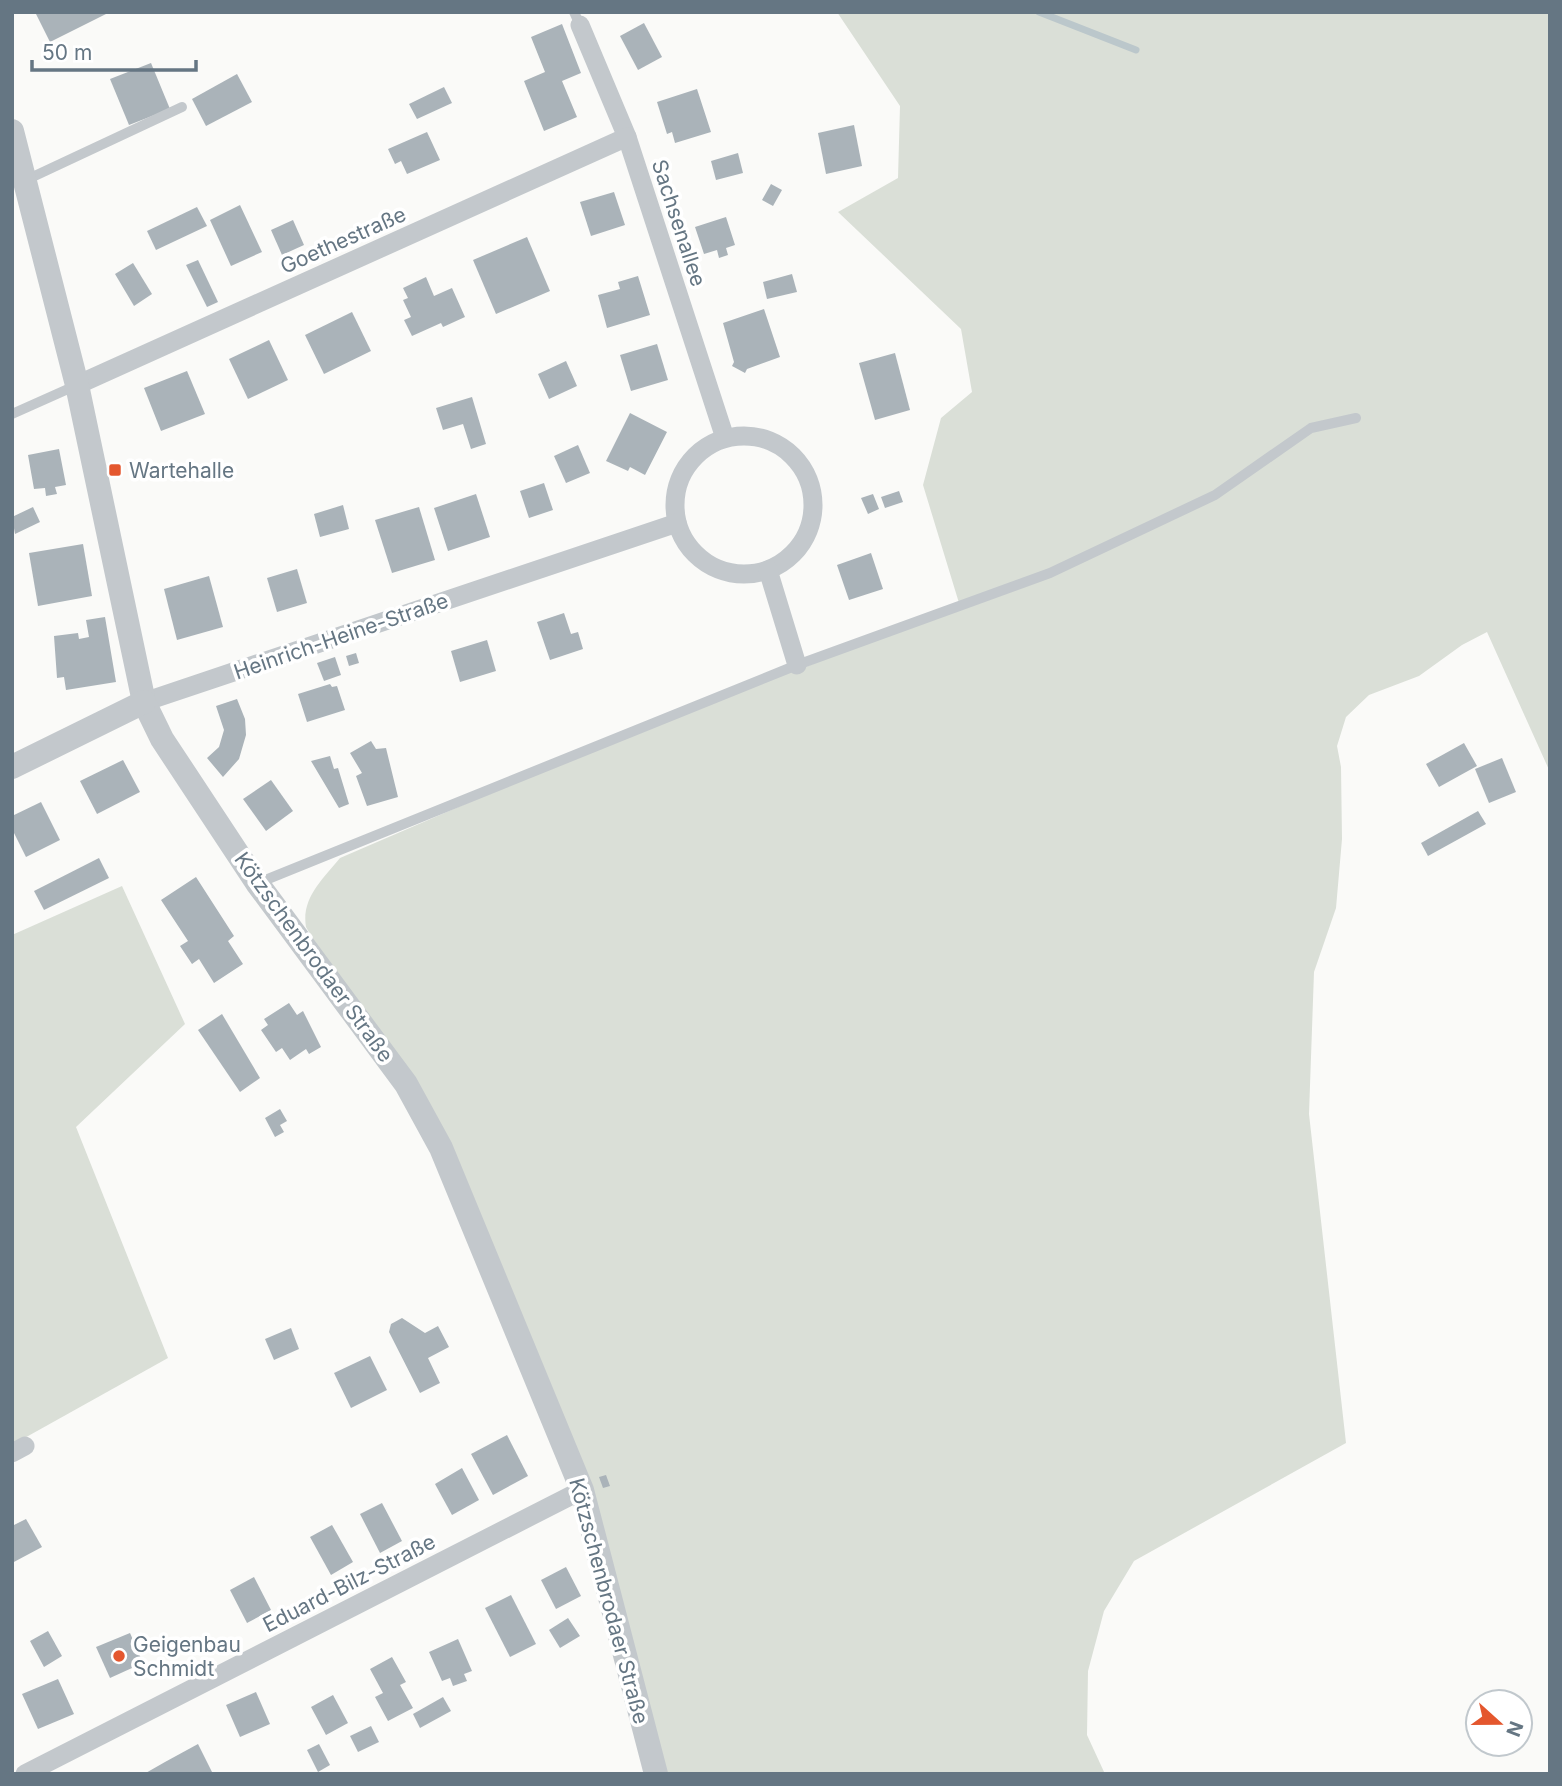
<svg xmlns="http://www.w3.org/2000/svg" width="1562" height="1786" font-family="Inter,sans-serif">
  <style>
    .green { fill: #dadfd7 }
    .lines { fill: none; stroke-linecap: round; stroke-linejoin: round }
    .stream { stroke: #bbc7cb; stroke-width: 7 }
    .building { fill: #aab3b9 }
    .service { stroke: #c3c8cc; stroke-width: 10 }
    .minor { stroke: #c3c8cc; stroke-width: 19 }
    .tertiary { stroke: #c3c8cc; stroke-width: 24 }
    .poi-dot { fill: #e4572e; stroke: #fff; stroke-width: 2.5 }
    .labels { text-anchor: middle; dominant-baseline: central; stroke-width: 7; stroke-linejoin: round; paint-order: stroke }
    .street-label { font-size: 21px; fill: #657683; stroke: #fff }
    .poi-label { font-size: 21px; fill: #657683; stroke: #fff; text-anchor: start }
  </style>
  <rect width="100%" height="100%" fill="#fafaf8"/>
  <!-- green -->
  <g class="green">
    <path d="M 837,12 L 1550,12 L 1550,772 L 1487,632 L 1462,645 L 1419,676 L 1369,695 L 1346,717 L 1337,746 L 1341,767 L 1342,839 L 1336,908 L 1314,972 L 1309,1114 L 1346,1443 L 1134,1561 L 1104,1611 L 1088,1671 L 1087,1735 L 1105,1774 L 665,1774 L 487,1242 L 306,927 C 301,898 323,879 340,858 L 672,715 L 808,666 L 959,603 L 923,485 L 941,418 L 972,392 L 961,329 L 838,212 L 898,178 L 900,106 Z"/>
    <path d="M 122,886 L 185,1024 L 76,1127 L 168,1358 L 12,1445 L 12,935 Z"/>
  </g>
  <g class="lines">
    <!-- stream -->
    <path class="stream" d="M 1039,12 L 1136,50"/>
  </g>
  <!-- building -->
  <g class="building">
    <path d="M 35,12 L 110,12 L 50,42 Z"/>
    <path d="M 644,23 L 662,57 L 638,70 L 620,36 Z"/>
    <path d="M 562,24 L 581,73 L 562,81 L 577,117 L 544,131 L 524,81 L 545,72 L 531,37 Z"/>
    <path d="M 151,63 L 170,109 L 129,125 L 110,79 Z"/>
    <path d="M 237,74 L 252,102 L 206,126 L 192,99 Z"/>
    <path d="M 444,87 L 452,103 L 417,119 L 409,104 Z"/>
    <path d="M 697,89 L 711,132 L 675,143 L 672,132 L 667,134 L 657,102 Z"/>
    <path d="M 854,125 L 862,166 L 826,174 L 818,133 Z"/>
    <path d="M 427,132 L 440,160 L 407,174 L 401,161 L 395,164 L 388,149 Z"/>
    <path d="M 738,153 L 743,173 L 716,180 L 711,161 Z"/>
    <path d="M 771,184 L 782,190 L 773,206 L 762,200 Z"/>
    <path d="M 614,192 L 625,225 L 591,236 L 580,202 Z"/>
    <path d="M 240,205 L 262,252 L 231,266 L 210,220 Z"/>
    <path d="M 197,207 L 207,226 L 156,250 L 147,231 Z"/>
    <path d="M 726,217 L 735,245 L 726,248 L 728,255 L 719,258 L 717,250 L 704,254 L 695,227 Z"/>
    <path d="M 293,220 L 304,245 L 282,255 L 271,230 Z"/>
    <path d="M 527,237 L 550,291 L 496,314 L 473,260 Z"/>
    <path d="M 198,260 L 218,302 L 207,307 L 186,265 Z"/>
    <path d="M 133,263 L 152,294 L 134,306 L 115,274 Z"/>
    <path d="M 792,274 L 797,292 L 767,299 L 763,282 Z"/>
    <path d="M 638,276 L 650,315 L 607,328 L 598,295 L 620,289 L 618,282 Z"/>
    <path d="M 426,277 L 434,296 L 452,288 L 465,317 L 443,327 L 441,323 L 412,336 L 404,320 L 411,317 L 403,300 L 408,298 L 403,288 Z"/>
    <path d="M 764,309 L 780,357 L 747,369 L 745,373 L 732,366 L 734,362 L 723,323 Z"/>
    <path d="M 352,312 L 371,351 L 324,374 L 305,335 Z"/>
    <path d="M 269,340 L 288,380 L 248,399 L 229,359 Z"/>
    <path d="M 657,344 L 668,380 L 631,391 L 620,355 Z"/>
    <path d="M 895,353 L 910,410 L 875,420 L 859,363 Z"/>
    <path d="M 566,361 L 577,386 L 549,399 L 538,374 Z"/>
    <path d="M 187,371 L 205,414 L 161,431 L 144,388 Z"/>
    <path d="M 472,397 L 486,444 L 471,449 L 463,424 L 443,430 L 436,408 Z"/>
    <path d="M 630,413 L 667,432 L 645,475 L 630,467 L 628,471 L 606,461 Z"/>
    <path d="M 578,445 L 590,473 L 566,483 L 554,456 Z"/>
    <path d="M 59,449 L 66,485 L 55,487 L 57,494 L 46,496 L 45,488 L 34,489 L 28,455 Z"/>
    <path d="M 544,483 L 553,510 L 529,518 L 520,491 Z"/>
    <path d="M 899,491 L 903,502 L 885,508 L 881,497 Z"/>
    <path d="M 476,494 L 490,537 L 448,551 L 434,508 Z"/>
    <path d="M 873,494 L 879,509 L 868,514 L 861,498 Z"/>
    <path d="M 343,505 L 349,529 L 320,537 L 314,514 Z"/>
    <path d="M 33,507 L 40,522 L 15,534 L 12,517 Z"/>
    <path d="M 419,507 L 435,560 L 392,573 L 375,520 Z"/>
    <path d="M 83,544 L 92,596 L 38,606 L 29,553 Z"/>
    <path d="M 871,553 L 883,589 L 849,600 L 837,565 Z"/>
    <path d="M 297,569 L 307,603 L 277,612 L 267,578 Z"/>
    <path d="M 209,576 L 223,627 L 177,640 L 164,589 Z"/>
    <path d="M 564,613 L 571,634 L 578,632 L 583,649 L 550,660 L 537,622 Z"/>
    <path d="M 105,617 L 116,682 L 66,690 L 64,677 L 57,678 L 54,636 L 78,633 L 79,639 L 89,637 L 86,620 Z"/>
    <path d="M 487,640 L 496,671 L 460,682 L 451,651 Z"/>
    <path d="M 356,653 L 359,663 L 349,666 L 346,656 Z"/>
    <path d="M 335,657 L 341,675 L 324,681 L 317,663 Z"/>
    <path d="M 330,684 L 332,687 L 337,686 L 345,710 L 307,722 L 298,694 Z"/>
    <path d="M 237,699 L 245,719 L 246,735 L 239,759 L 223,777 L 207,758 L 219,747 L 224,730 L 216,706 Z"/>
    <path d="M 371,741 L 376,749 L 386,748 L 398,797 L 367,806 L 356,776 L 362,773 L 350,753 Z"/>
    <path d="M 1464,743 L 1477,766 L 1439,787 L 1426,764 Z"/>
    <path d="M 330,756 L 334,769 L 338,768 L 349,804 L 339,808 L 311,761 Z"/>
    <path d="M 1502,758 L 1516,792 L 1489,803 L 1475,769 Z"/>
    <path d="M 123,760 L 140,792 L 97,814 L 80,781 Z"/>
    <path d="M 271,780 L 293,811 L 266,831 L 243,799 Z"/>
    <path d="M 41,802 L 60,840 L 26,857 L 12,829 L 12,816 Z"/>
    <path d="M 1478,811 L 1486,824 L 1428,856 L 1421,843 Z"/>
    <path d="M 99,858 L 109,878 L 44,910 L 34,891 Z"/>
    <path d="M 196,877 L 234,936 L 228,941 L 243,964 L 214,983 L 199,959 L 192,964 L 180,946 L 188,941 L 161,900 Z"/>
    <path d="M 289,1003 L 297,1015 L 303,1011 L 321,1047 L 309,1054 L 306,1049 L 290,1060 L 282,1048 L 276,1052 L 261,1030 L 268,1025 L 264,1019 Z"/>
    <path d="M 222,1014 L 260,1078 L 240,1092 L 198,1030 Z"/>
    <path d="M 280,1109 L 287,1121 L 280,1125 L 284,1132 L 275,1137 L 265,1118 Z"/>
    <path d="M 402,1318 L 425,1333 L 438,1326 L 449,1347 L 428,1358 L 440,1383 L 420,1393 L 389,1332 L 391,1324 Z"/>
    <path d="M 291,1328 L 299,1349 L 274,1360 L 265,1339 Z"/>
    <path d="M 370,1356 L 387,1390 L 351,1408 L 334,1373 Z"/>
    <path d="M 507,1435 L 528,1476 L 493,1495 L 471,1454 Z"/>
    <path d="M 462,1468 L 479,1500 L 452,1515 L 435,1484 Z"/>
    <path d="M 606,1475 L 610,1486 L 603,1488 L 599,1477 Z"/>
    <path d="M 382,1503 L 402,1541 L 380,1553 L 360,1514 Z"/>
    <path d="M 26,1519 L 42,1547 L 12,1563 L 12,1526 Z"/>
    <path d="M 332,1525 L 353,1562 L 331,1575 L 310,1537 Z"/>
    <path d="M 566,1567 L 581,1596 L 556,1609 L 541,1580 Z"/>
    <path d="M 254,1577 L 271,1610 L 247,1623 L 230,1590 Z"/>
    <path d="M 511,1595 L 536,1644 L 510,1657 L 485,1608 Z"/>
    <path d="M 568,1618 L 580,1636 L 560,1648 L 549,1630 Z"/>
    <path d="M 48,1631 L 62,1656 L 44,1667 L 30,1641 Z"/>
    <path d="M 130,1633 L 143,1663 L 110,1678 L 96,1647 Z"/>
    <path d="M 458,1639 L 472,1671 L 464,1674 L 467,1681 L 453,1686 L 450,1678 L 442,1681 L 429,1652 Z"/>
    <path d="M 392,1657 L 406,1682 L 400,1685 L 413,1708 L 388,1721 L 375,1697 L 383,1693 L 370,1669 Z"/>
    <path d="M 58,1679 L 74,1714 L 38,1729 L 22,1694 Z"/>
    <path d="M 256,1692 L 270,1724 L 240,1737 L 226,1705 Z"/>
    <path d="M 333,1695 L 348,1723 L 326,1735 L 311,1707 Z"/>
    <path d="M 443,1697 L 451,1711 L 420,1728 L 413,1714 Z"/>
    <path d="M 371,1726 L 379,1742 L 358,1752 L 350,1736 Z"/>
    <path d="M 198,1744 L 213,1774 L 144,1774 L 165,1762 Z"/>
    <path d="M 319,1744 L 330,1765 L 318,1772 L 307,1750 Z"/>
  </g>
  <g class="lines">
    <!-- service -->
    <g class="service">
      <path d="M 574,12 L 580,25"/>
      <path d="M 26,180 L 182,107"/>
      <path d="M 12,414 L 77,385"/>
      <path d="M 258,883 L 797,665 L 1050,573 L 1215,495 L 1311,428 L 1356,418"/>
    </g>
    <!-- minor -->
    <g class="minor">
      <path d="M 580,25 L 627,137 L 725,438"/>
      <path d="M 77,385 L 627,137"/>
      <circle cx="744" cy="505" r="69"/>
      <path d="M 768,570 L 797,665"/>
      <path d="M 144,702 L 677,523"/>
      <path d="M 12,1453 L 25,1446"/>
      <path d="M 25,1774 L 582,1490"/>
    </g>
    <!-- tertiary -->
    <g class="tertiary">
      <path d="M 12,131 L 77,385 L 144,702 L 162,739 L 257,883 L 406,1084 L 441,1148 L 582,1490 L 656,1774"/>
      <path d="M 12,767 L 144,702"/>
    </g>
  </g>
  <!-- markers -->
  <g class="poi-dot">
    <rect x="108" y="463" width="14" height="14" rx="3.5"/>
    <circle cx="119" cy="1656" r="7"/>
  </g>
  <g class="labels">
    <!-- street labels -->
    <g class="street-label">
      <text transform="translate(679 223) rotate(72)">Sachsenallee</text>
      <text transform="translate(343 240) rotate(-24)">Goethestraße</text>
      <text transform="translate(341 636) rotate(-19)">Heinrich-Heine-Straße</text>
      <text transform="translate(314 957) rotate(54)">Kötzschenbrodaer Straße</text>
      <text transform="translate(349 1583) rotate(-27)">Eduard-Bilz-Straße</text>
      <text transform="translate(609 1601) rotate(75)">Kötzschenbrodaer Straße</text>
    </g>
    <!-- poi labels -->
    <g class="poi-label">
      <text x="129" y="470">Wartehalle</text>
      <text x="133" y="1644">Geigenbau<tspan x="133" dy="24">Schmidt</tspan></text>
    </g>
  </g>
  <!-- border -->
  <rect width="1562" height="1786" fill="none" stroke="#657683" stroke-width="28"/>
  <!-- north arrow -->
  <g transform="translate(1499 1723) rotate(111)"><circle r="33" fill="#ffffff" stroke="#c1c8cd" stroke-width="2"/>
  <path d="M0-5L12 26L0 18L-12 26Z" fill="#e4572e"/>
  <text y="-10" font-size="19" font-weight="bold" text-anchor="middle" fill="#657683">N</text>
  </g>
  <!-- scale -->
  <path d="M32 60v10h164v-10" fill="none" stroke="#657683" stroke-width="3.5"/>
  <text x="42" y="60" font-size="21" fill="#657683" stroke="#ffffff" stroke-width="5" paint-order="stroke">50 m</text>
</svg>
